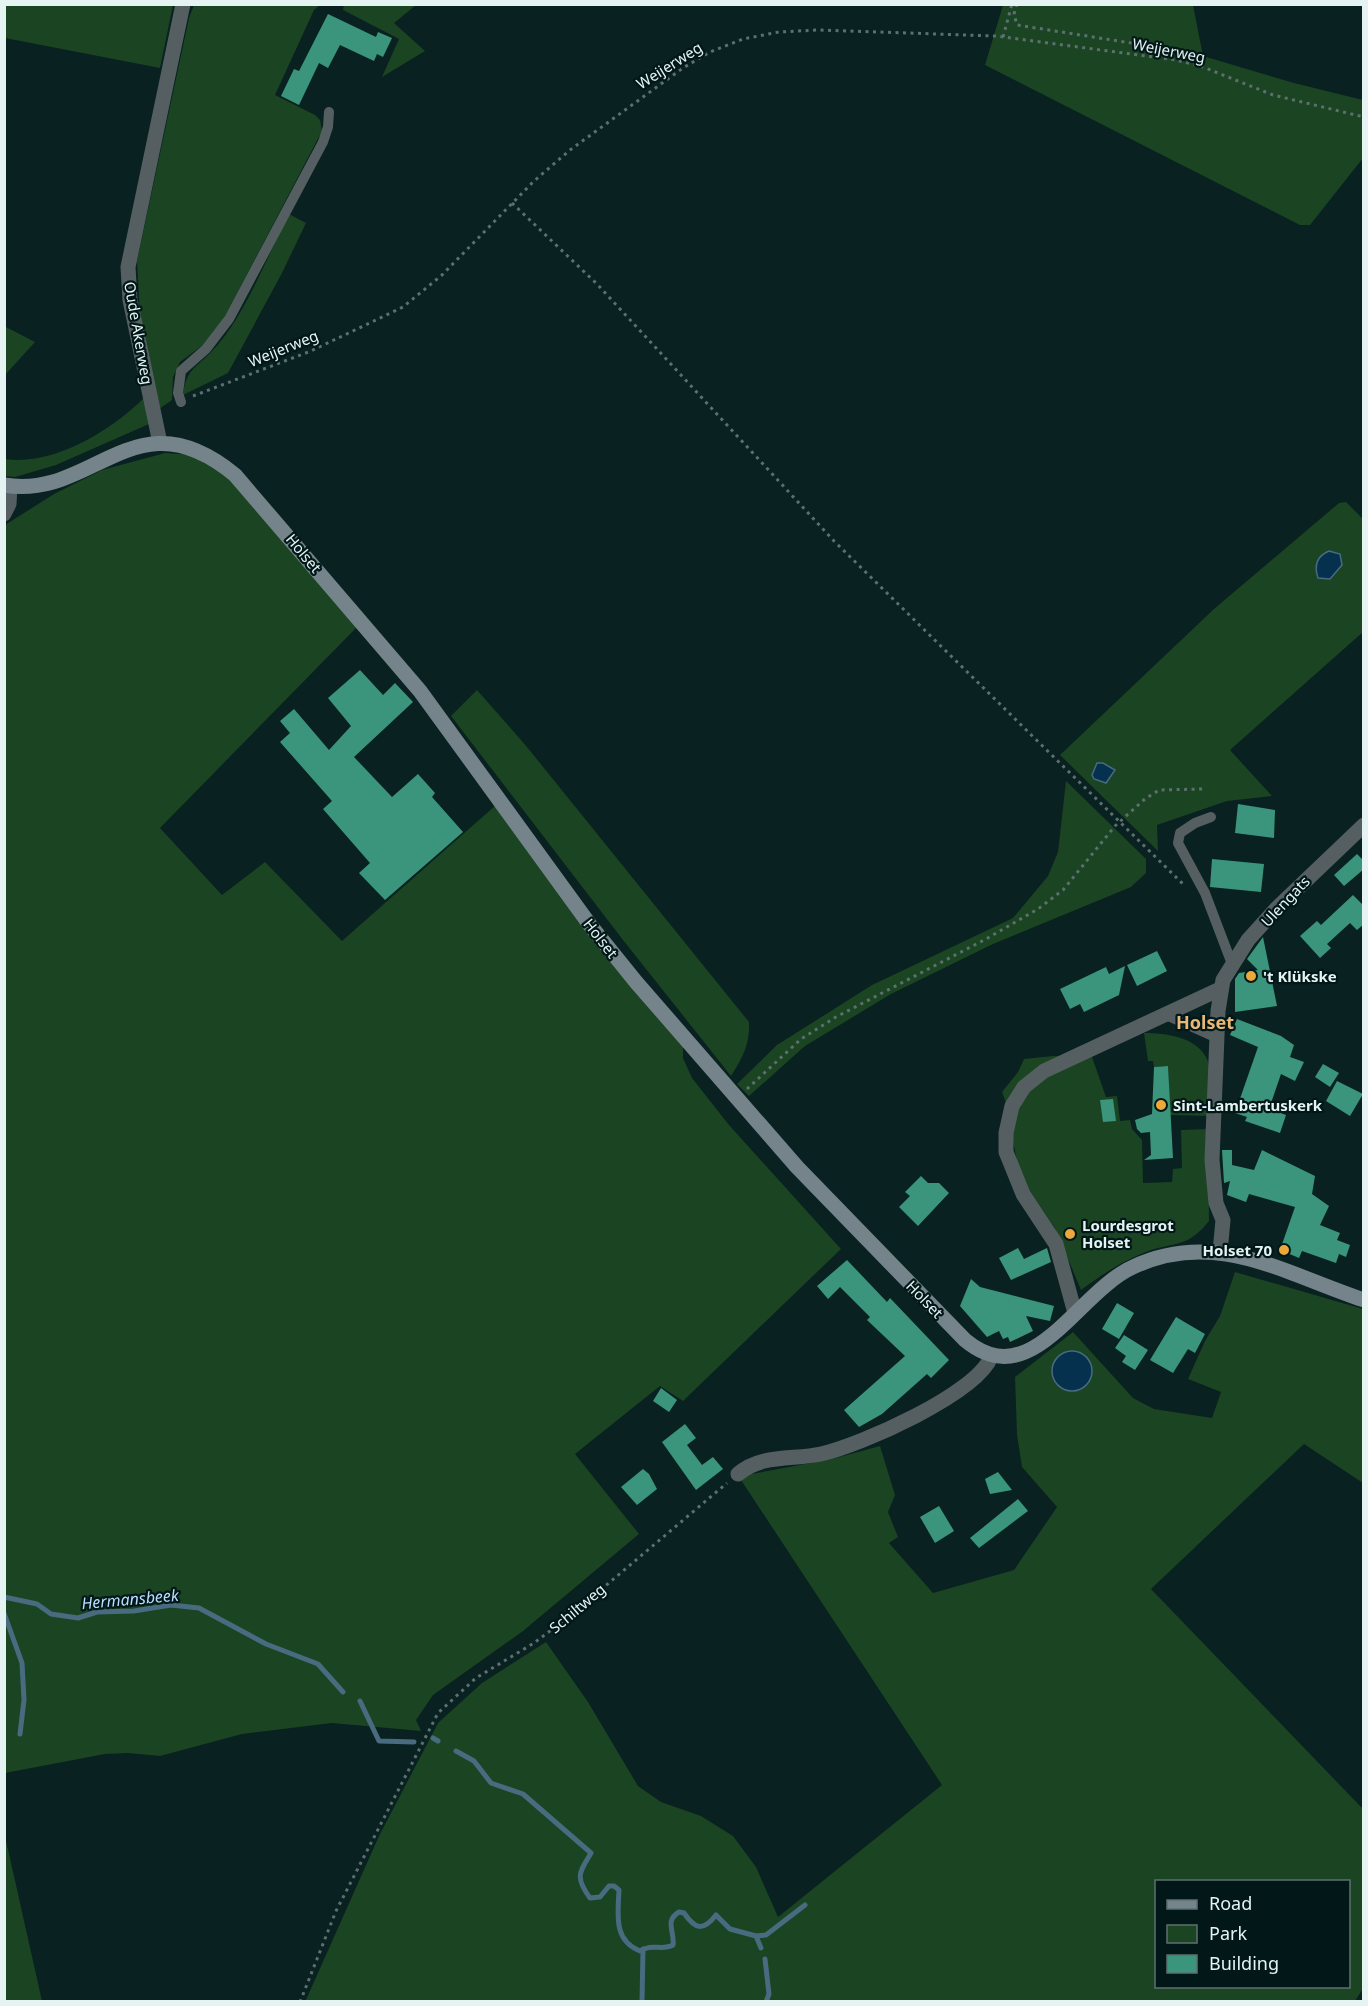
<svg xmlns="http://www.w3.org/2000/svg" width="1368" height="2006" font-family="'Noto Sans',sans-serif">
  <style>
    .green { fill: #1a4422; fill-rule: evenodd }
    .water { fill: #05314f; stroke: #486b80; stroke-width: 1.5 }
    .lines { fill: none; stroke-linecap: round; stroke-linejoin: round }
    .stream { stroke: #486b80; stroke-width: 5 }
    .building { fill: #3a957c }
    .path { stroke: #5c7070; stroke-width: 3; stroke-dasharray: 3 4.5; stroke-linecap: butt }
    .lane { stroke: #555f62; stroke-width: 10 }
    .street { stroke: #555f62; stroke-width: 15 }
    .secondary { stroke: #75848a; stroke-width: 15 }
    .poi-dot { fill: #eda83b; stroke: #021818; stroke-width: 2 }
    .labels { text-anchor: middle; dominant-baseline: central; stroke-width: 4.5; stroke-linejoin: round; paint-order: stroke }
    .street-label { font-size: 15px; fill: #e5f3f3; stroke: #021818 }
    .poi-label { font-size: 15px; font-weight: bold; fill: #e5f3f3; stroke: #021818; text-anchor: start }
    .water-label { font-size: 16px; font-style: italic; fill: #badeff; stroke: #021818 }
    .quarter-label { font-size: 18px; font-weight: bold; fill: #e7b876; stroke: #021818 }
  </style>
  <rect width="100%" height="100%" fill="#092121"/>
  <!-- green -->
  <g class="green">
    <path d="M 4,5 L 5,4 L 173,5 L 160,68 L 5,38 Z"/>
    <path d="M 194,5 L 320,5 L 314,10 L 275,95 L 315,115 L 320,120 L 322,131 L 223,320 L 207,342 L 180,362 L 173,377 L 172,400 L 159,409 L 140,315 L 137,261 L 189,18 Z"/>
    <path d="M 344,5 L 416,5 L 394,23 L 425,51 L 382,77 L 399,39 L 343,10 Z"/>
    <path d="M 1003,5 L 1193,5 L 1203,56 L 1294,83 L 1363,100 L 1363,158 L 1310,225 L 1300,225 L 985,65 Z"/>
    <path d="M 289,214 L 306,223 L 282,273 L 228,373 L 183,395 C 186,369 196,368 212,351 C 244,319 268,254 289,214 Z"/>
    <path d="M 4,326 L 35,342 L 5,375 L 4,375 Z"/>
    <path d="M 144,398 L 149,424 L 56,465 L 15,477 L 5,476 L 5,459 C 54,466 110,431 144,398 Z"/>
    <path d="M 165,453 L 213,456 L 360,624 L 160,828 L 222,895 L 265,862 L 342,941 L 496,805 L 683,1040 L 683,1058 L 692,1078 L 729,1125 L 841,1249 L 683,1401 L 660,1386 L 575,1454 L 639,1534 L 523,1631 L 433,1695 L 416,1720 L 421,1731 L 332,1723 L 242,1734 L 160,1756 L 128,1753 L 105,1754 L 5,1773 L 5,525 L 54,494 L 102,470 Z"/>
    <path d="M 1346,502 L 1363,519 L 1363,632 L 1230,750 L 1272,796 L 1227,801 L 1157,825 L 1158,851 L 1060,755 L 1214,609 L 1339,503 Z"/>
    <path d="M 477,690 L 527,747 L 749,1022 C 750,1044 743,1057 731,1076 L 623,940 L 451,716 Z"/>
    <path d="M 1066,781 L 1146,859 L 1146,873 L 1131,887 L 993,944 L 891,994 L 805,1046 L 749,1096 L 737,1084 L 777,1045 L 872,985 L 1013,918 L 1048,876 L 1058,852 Z"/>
    <path d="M 1144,1033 C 1166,1033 1197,1037 1207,1059 C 1212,1070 1209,1103 1209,1116 L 1170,1115 L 1168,1066 L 1154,1067 L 1153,1061 L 1148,1061 Z"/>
    <path d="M 1053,1056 L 1092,1057 L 1106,1097 L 1117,1096 L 1120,1121 L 1130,1120 L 1132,1129 L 1142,1140 L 1143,1183 L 1172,1182 L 1173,1169 L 1182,1168 L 1181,1130 L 1208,1129 L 1209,1221 C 1185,1251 1173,1240 1141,1254 C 1119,1263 1100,1276 1081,1290 L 1055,1228 L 1024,1182 L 1018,1166 L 1013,1141 L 1013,1122 L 1002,1092 L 1018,1072 L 1024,1059 Z"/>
    <path d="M 1235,1272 L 1363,1309 L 1363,1483 L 1304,1444 L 1151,1589 L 1363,1809 L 1364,1987 L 1355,2001 L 305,2002 L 379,1836 L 438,1723 L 482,1683 L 546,1642 L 588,1702 L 638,1786 L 661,1802 L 701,1816 L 733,1836 L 756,1867 L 778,1917 L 942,1785 L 741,1480 L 746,1475 L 832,1459 L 880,1446 L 895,1495 L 888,1512 L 898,1537 L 889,1543 L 933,1593 L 1014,1570 L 1057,1507 L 1022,1467 L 1017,1435 L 1015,1377 L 1073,1332 L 1133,1398 L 1154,1409 L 1212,1418 L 1221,1392 L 1188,1379 L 1205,1341 L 1220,1316 ZM 1084,1354 L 1091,1365 C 1089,1377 1089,1385 1078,1391 L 1053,1377 L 1053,1364 ZM 1156,1882 L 1348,1882 L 1348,1986 L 1156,1986 Z"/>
    <path d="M 5,1836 L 42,2001 L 5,2001 Z"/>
  </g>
  <!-- water -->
  <g class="water">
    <path d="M 1329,551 L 1340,554 L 1342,565 L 1330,579 L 1318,578 C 1314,566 1317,556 1329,551 Z"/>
    <path d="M 1097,763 L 1103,763 L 1115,770 L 1106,783 L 1094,779 L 1092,775 Z"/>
    <circle cx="1072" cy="1371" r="20"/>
  </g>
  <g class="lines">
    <!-- stream -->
    <g class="stream">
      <path d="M 4,1597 L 37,1604 L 51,1614 L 78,1618 L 97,1612 L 134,1611 L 171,1605 L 199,1608 L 266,1644 L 318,1664 L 343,1692"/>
      <path d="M 4,1613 L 22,1663 L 24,1700 L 20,1734"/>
      <path d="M 360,1701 L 379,1741 L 414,1742"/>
      <path d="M 433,1738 L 438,1741"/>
      <path d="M 456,1751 L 474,1761 L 491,1783 L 523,1794 L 591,1853 C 580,1872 574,1876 590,1898 L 600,1897 L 609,1886 L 614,1886 L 619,1890 C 618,1915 613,1940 640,1951 C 652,1943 662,1951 673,1945 C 675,1932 664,1921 679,1912 L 684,1913 C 695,1929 703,1932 716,1915 L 730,1929 L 756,1936 L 761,1948"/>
      <path d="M 756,1936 L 766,1935 L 805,1905"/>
      <path d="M 765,1959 L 769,1994 L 766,2002"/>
      <path d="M 642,2002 L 643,1949"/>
    </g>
  </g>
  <!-- building -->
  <g class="building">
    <path d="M 328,14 L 376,37 L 378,32 L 392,38 L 383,57 L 377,54 L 374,61 L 340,45 L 328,68 L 319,63 L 299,105 L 281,96 L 294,69 L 299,71 Z"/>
    <path d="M 360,670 L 383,695 L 395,683 L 413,702 L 354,757 L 392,797 L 418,774 L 435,793 L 432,797 L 463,832 L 385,900 L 359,873 L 370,863 L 323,809 L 332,801 L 280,742 L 290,733 L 280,721 L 294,709 L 329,750 L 351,726 L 328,698 Z"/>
    <path d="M 1238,804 L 1275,810 L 1274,838 L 1235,833 Z"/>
    <path d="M 1357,854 L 1364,861 L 1364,869 L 1344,886 L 1334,875 Z"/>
    <path d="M 1212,859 L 1264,864 L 1261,892 L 1210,887 Z"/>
    <path d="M 1353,895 L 1364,906 L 1364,924 L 1357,930 L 1350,923 L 1327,944 L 1331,948 L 1320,958 L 1300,936 L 1317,921 L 1321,925 Z"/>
    <path d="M 1263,937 L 1277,1006 L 1235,1012 L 1235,979 L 1239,973 L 1258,970 L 1247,959 Z"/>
    <path d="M 1157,951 L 1167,971 L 1137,986 L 1127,965 Z"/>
    <path d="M 1125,966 L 1119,995 L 1084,1012 L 1080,1004 L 1070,1009 L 1060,989 L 1106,967 L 1109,974 Z"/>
    <path d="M 1237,1019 L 1281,1036 L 1294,1045 L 1290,1057 L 1304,1062 L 1295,1081 L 1281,1074 L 1269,1109 L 1286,1115 L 1280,1133 L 1245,1121 L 1247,1117 L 1235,1113 L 1258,1047 L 1230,1035 Z"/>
    <path d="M 1323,1064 L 1339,1073 L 1330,1087 L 1315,1077 Z"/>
    <path d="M 1168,1066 L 1173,1158 L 1144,1160 L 1151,1155 L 1150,1132 L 1141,1133 L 1137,1129 L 1135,1120 L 1152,1114 L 1154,1067 Z"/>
    <path d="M 1337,1081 L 1363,1094 L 1350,1116 L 1326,1101 Z"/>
    <path d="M 1113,1099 L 1116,1121 L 1103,1122 L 1100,1100 Z"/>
    <path d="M 1222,1150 L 1232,1150 L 1232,1165 L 1254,1170 L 1262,1150 L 1315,1176 L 1312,1194 L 1329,1206 L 1320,1225 L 1340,1233 L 1337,1240 L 1350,1245 L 1346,1257 L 1339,1254 L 1336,1263 L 1302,1251 L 1299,1258 L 1280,1250 L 1295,1207 L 1249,1194 L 1246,1202 L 1227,1195 L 1230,1181 L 1224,1183 Z"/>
    <path d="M 921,1176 L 928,1183 L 939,1183 L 949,1193 L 918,1226 L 899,1207 L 910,1196 L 905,1192 Z"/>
    <path d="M 1018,1248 L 1024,1259 L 1047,1248 L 1051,1262 L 1011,1280 L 999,1258 Z"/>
    <path d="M 847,1260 L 887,1302 L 890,1298 L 949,1360 L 931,1378 L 927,1374 L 882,1414 L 859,1427 L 844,1410 L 905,1356 L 867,1320 L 870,1317 L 840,1287 L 828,1299 L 817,1286 Z"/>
    <path d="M 971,1279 L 980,1287 L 1054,1306 L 1050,1321 L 1026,1316 L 1033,1331 L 1010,1342 L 1008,1337 L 1003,1339 L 999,1331 L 987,1337 L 960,1306 Z"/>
    <path d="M 1117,1303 L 1134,1313 L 1119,1339 L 1102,1329 Z"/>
    <path d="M 1176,1317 L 1205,1334 L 1195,1353 L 1188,1349 L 1173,1373 L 1150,1360 Z"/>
    <path d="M 1124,1335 L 1148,1350 L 1135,1370 L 1122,1362 L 1126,1356 L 1115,1348 Z"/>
    <path d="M 661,1388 L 677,1400 L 669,1412 L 653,1401 Z"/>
    <path d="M 685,1424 L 696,1438 L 687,1445 L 702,1465 L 713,1457 L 723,1469 L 696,1490 L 662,1442 Z"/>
    <path d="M 643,1469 L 649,1474 L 657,1489 L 637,1505 L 621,1487 Z"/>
    <path d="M 998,1472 L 1012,1490 L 990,1494 L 985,1479 Z"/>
    <path d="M 1018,1499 L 1028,1511 L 979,1548 L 970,1538 Z"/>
    <path d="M 939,1506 L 954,1531 L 935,1543 L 920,1517 Z"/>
  </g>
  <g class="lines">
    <!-- path -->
    <g class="path">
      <path d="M 1017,4 L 1014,14 L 1017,25 L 1163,48 L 1176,60"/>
      <path d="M 1003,37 L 1012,4"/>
      <path d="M 512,203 L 597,284 L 834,541 L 1185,886"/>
      <path d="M 193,396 L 311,351 L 403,307 L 442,275 L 534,181 L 570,150 L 683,68 L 710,52 L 743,39 L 779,32 L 818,30 L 996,36 L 1176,60 L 1203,67 L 1273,95 L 1364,117"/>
      <path d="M 747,1089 L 801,1039 L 836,1017 L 986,939 L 1038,909 L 1063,890 L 1115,826 L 1145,799 L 1159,790 L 1203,789"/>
      <path d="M 300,2002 L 336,1911 L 438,1713 L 476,1678 L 534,1643 L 571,1615 L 727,1483"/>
    </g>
    <!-- lane -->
    <g class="lane">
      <path d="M 181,402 L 178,393 L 181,371 L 206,349 L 229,319 L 323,142 L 328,127 L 329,112"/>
      <path d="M 1211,817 L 1195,823 L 1180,833 L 1178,843 L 1205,893 L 1232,964"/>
      <path d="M 1166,1015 L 1217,1038"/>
    </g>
    <!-- street -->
    <g class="street">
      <path d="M 160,443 L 130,300 L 128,267 L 183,4"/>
      <path d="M 4,514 L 9,504 L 10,486"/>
      <path d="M 1220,1252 L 1223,1220 L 1216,1203 L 1212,1160 L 1218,1011 L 1223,980 L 1248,940 L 1276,909 L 1364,825"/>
      <path d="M 1075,1313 L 1056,1244 L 1023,1194 L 1006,1152 L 1006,1133 L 1012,1106 L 1024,1087 L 1044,1071 L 1220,989"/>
      <path d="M 738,1474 C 761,1454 793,1460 821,1454 C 861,1445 976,1394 991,1357"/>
    </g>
    <!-- secondary -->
    <path class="secondary" d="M 4,485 C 93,501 135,392 235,475 L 420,691 L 590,925 L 636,982 L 797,1167 L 965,1340 C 1032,1396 1076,1293 1133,1267 C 1216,1228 1285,1274 1364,1300"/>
  </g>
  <!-- markers -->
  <g class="poi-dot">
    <circle cx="1251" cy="976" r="6"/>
    <circle cx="1161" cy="1105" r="6"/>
    <circle cx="1070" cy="1234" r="6"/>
    <circle cx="1284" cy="1250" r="6"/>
  </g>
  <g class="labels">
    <!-- street labels -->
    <g class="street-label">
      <text transform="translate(1169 50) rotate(11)">Weijerweg</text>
      <text transform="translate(669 65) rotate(-32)">Weijerweg</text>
      <text transform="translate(139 333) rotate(80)">Oude Akerweg</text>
      <text transform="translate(283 348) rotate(-22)">Weijerweg</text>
      <text transform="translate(304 553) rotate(50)">Holset</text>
      <text transform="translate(1285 901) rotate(-47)">Ulengats</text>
      <text transform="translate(601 938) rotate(52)">Holset</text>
      <text transform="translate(925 1299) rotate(46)">Holset</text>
      <text transform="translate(577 1608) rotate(-40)">Schiltweg</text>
    </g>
    <!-- poi labels -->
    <g class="poi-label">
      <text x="1263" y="976">'t Klükske</text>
      <text x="1173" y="1105">Sint-Lambertuskerk</text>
      <text x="1082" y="1225">Lourdesgrot<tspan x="1082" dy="17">Holset</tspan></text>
      <text x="1272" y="1250" text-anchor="end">Holset 70</text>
    </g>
    <!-- water labels -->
    <g class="water-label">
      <text transform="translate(130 1599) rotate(-5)">Hermansbeek</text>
    </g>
    <!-- quarter labels -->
    <g class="quarter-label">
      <text x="1205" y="1022">Holset</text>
    </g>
  </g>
  <!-- border -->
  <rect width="1368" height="2006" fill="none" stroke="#e5f3f3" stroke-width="12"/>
  <!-- legend -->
  <rect x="1155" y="1880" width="195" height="108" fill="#021818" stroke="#5d7070" stroke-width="1.5"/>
  <rect x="1167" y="1900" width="30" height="9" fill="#75848a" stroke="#5d7070" stroke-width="1.5"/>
  <text x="1209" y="1910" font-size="18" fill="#e5f3f3">Road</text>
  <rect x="1167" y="1925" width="30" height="18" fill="#1a4422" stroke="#5d7070" stroke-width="1.5"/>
  <text x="1209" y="1940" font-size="18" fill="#e5f3f3">Park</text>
  <rect x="1167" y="1955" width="30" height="18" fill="#3a957c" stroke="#5d7070" stroke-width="1.5"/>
  <text x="1209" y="1970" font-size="18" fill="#e5f3f3">Building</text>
</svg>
